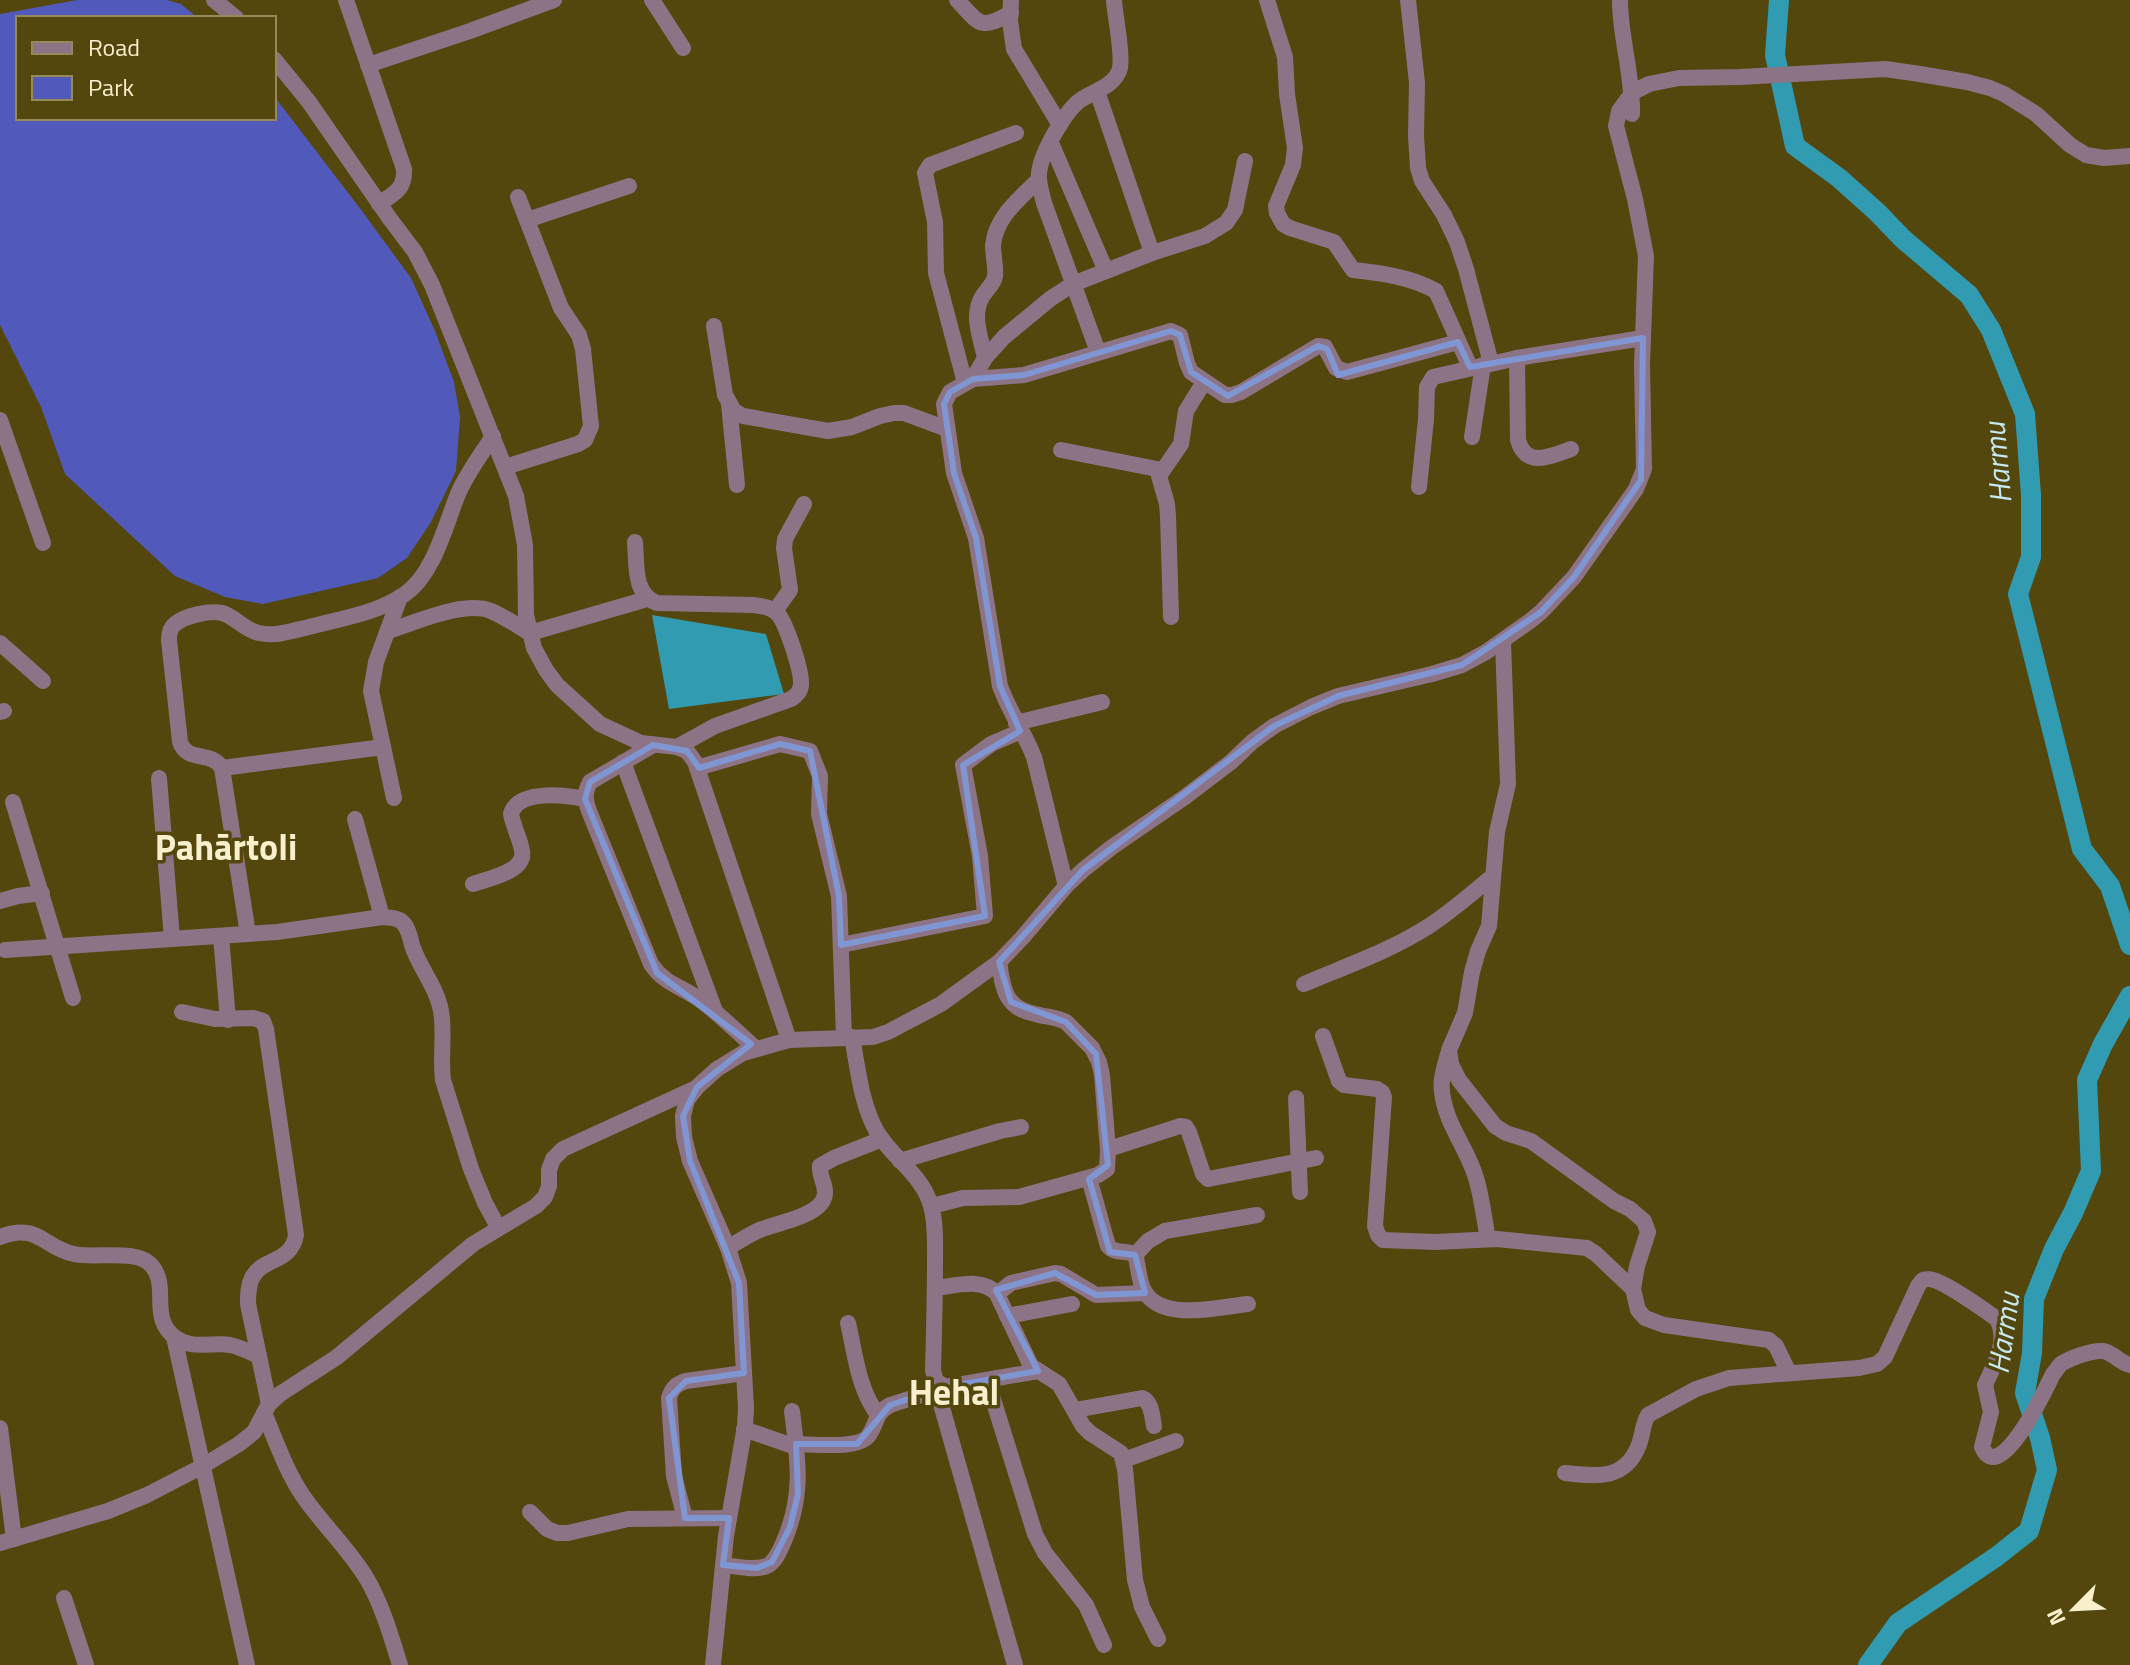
<svg xmlns="http://www.w3.org/2000/svg" width="2130" height="1665" font-family="'Titillium Web',sans-serif">
  <style>
    .green { fill: #5159bb }
    .water { fill: #319bb2 }
    .lines { fill: none; stroke-linecap: round; stroke-linejoin: round }
    .river { stroke: #319bb2; stroke-width: 20 }
    .minor { stroke: #8d7386; stroke-width: 16 }
    .marked { fill: none; stroke: #8096d3; stroke-width: 6; stroke-linejoin: round }
    .labels { text-anchor: middle; dominant-baseline: central; stroke-width: 7; stroke-linejoin: round; paint-order: stroke }
    .water-label { font-size: 30px; font-style: italic; fill: #c6e9f2; stroke: #53470e }
    .district-label { font-size: 36px; font-weight: bold; fill: #f8efcc; stroke: #53470e }
  </style>
  <rect width="100%" height="100%" fill="#53470e"/>
  <!-- green -->
  <path class="green" d="M 77,0 L 167,0 L 181,4 L 198,18 L 18,18 L 18,118 L 274,118 L 274,96 L 362,211 L 411,278 L 435,331 L 454,382 L 460,417 L 456,471 L 431,522 L 407,558 L 378,578 L 263,604 L 225,597 L 175,576 L 65,474 L 41,407 L 0,325 L 0,14 Z"/>
  <!-- water -->
  <path class="water" d="M 652,615 L 766,634 L 784,694 L 669,709 Z"/>
  <g class="lines">
    <!-- river -->
    <g class="river">
      <path d="M 1779,0 L 1775,55 L 1795,146 L 1839,178 L 1877,212 L 1903,239 L 1969,295 L 1991,330 L 2025,414 L 2031,495 L 2031,557 L 2018,594 L 2082,849 L 2110,886 L 2130,945"/>
      <path d="M 1868,1665 L 1898,1623 L 1996,1557 L 2029,1531 L 2047,1470 L 2040,1438 L 2025,1393 L 2032,1353 L 2034,1299 L 2054,1249 L 2073,1213 L 2091,1171 L 2087,1080 L 2103,1044 L 2130,996"/>
    </g>
    <!-- minor -->
    <g class="minor">
      <path d="M 214,0 L 236,18"/>
      <path d="M 346,0 L 404,169 C 405,189 395,193 379,204"/>
      <path d="M 652,0 L 683,48"/>
      <path d="M 957,0 C 980,24 979,31 1011,13"/>
      <path d="M 1011,0 L 1010,21 L 1014,49 L 1060,125"/>
      <path d="M 1267,0 L 1285,57 L 1287,94 L 1295,148 L 1293,165 L 1276,206 L 1277,213 L 1283,224 L 1290,228 L 1334,242 L 1353,270 C 1381,273 1411,277 1436,291 L 1470,367"/>
      <path d="M 1408,0 L 1417,83 L 1416,136 L 1418,168 L 1422,181 L 1444,215 L 1457,242 L 1466,269 L 1491,363"/>
      <path d="M 1620,0 C 1620,38 1633,75 1632,114"/>
      <path d="M 274,59 L 309,102 L 390,219 L 415,252 L 432,285 L 516,496 L 525,545 L 526,615 L 534,648 L 546,670 L 557,685 L 600,724 L 641,743 L 677,747 L 687,751 L 695,762 L 789,1040"/>
      <path d="M 368,65 L 470,31 L 554,0"/>
      <path d="M 1097,91 L 1152,253"/>
      <path d="M 1051,143 L 1106,271"/>
      <path d="M 527,220 L 629,186"/>
      <path d="M 714,326 L 725,395 L 734,411 L 743,416 L 828,431 L 852,427 L 880,416 L 894,413 L 904,413 L 947,429"/>
      <path d="M 1098,352 L 1044,203 C 1042,193 1038,183 1039,173 C 1041,153 1066,109 1082,99 C 1095,91 1116,85 1120,68 C 1123,53 1115,17 1114,0"/>
      <path d="M 985,358 C 981,338 971,316 982,297 C 986,290 994,284 995,276 C 996,266 993,255 993,245 C 996,216 1020,199 1038,180"/>
      <path d="M 1517,358 L 1518,440 C 1526,468 1550,457 1571,449"/>
      <path d="M 973,379 L 985,358 L 1004,337 L 1050,299 L 1073,284 L 1152,253 L 1205,236 L 1226,223 L 1235,210 L 1245,161"/>
      <path d="M 965,383 L 936,273 L 935,222 L 925,173 L 930,165 L 1016,133"/>
      <path d="M 729,404 L 737,485"/>
      <path d="M 0,420 L 43,543"/>
      <path d="M 1472,437 L 1483,365"/>
      <path d="M 1061,450 L 1162,470"/>
      <path d="M 505,467 L 578,444 L 585,440 L 591,426 L 583,349 L 579,335 L 561,308 L 518,197"/>
      <path d="M 1419,487 L 1426,419 L 1427,387 L 1433,377 L 1517,358 L 1643,338"/>
      <path d="M 635,542 C 637,565 633,594 657,603 L 753,605 C 762,606 770,607 777,613 C 786,622 802,671 801,685 C 800,692 797,695 791,699 L 715,726 L 677,747"/>
      <path d="M 775,611 L 790,590 L 784,548 L 785,539 L 804,504"/>
      <path d="M 1171,617 L 1168,516 L 1167,504 L 1159,476 L 1181,444 L 1186,411 L 1204,382"/>
      <path d="M 388,631 C 415,623 464,600 491,611 C 505,617 518,626 530,633 L 647,599"/>
      <path d="M 1503,641 L 1508,784 L 1497,832 L 1489,926 L 1478,951 L 1472,972 L 1465,1013 L 1449,1050 L 1451,1064 L 1459,1080 L 1495,1126 L 1506,1133 L 1531,1141 L 1614,1201 L 1630,1209 L 1644,1221 L 1648,1232 L 1637,1266 L 1633,1289 L 1638,1310 L 1645,1318 L 1664,1325 L 1769,1340 L 1776,1346 L 1789,1373"/>
      <path d="M 0,643 L 43,681"/>
      <path d="M 0,712 L 4,711"/>
      <path d="M 1016,723 L 1102,702"/>
      <path d="M 653,745 L 590,782 C 584,793 585,800 589,811 L 651,964 C 665,985 684,987 703,1002 C 721,1016 739,1033 756,1049"/>
      <path d="M 623,762 L 715,1011"/>
      <path d="M 222,768 L 383,747"/>
      <path d="M 697,768 L 780,744 L 810,751 L 820,776 L 819,814 L 839,896 L 844,1037"/>
      <path d="M 159,778 L 172,939"/>
      <path d="M 394,798 L 371,691 L 376,662 L 400,597"/>
      <path d="M 13,802 L 73,998"/>
      <path d="M 355,819 L 382,917"/>
      <path d="M 473,884 C 487,879 526,872 522,851 C 520,838 513,826 511,814 C 518,789 565,795 585,799"/>
      <path d="M 1066,886 L 1034,757 C 1024,732 1009,711 1000,686 L 976,538 L 954,473 L 944,404 L 950,392 L 973,379 L 1024,375 L 1171,331 L 1180,335 L 1187,363 L 1191,372 L 1225,395 L 1232,395 L 1241,392 L 1318,346 L 1325,347 L 1336,368 L 1347,372 L 1458,342"/>
      <path d="M 0,901 L 18,896 L 42,893"/>
      <path d="M 248,934 L 222,768 C 211,750 187,763 180,742 L 169,640 C 169,633 170,628 175,624 C 184,616 210,610 222,613 C 236,617 244,630 259,633 C 277,637 295,630 313,626 C 343,618 378,613 405,594 C 434,574 445,526 458,494 C 467,473 481,455 493,436"/>
      <path d="M 221,936 L 228,1020"/>
      <path d="M 841,945 L 985,916 L 980,856 L 963,765 L 991,744 L 1021,731"/>
      <path d="M 5,950 L 277,932 L 382,917 C 388,918 395,917 401,921 C 409,927 410,939 413,948 C 421,970 437,988 441,1011 C 445,1034 440,1057 443,1080 L 471,1169 L 485,1203 L 498,1227"/>
      <path d="M 999,962 C 1003,989 1005,1008 1035,1014 C 1046,1017 1056,1017 1066,1022 L 1092,1048 L 1099,1062 L 1102,1075 L 1108,1150"/>
      <path d="M 1304,984 C 1346,966 1390,951 1429,926 C 1452,911 1472,893 1493,876"/>
      <path d="M 182,1012 L 215,1019 L 253,1018 L 263,1021 L 266,1029 L 296,1235 C 291,1264 262,1257 252,1278 C 248,1286 248,1295 248,1304 L 269,1404"/>
      <path d="M 1323,1036 L 1339,1081 L 1344,1085 L 1377,1089 L 1382,1092 L 1384,1097 L 1375,1226 L 1378,1235 L 1383,1240 L 1435,1242 L 1497,1239 L 1587,1248 L 1596,1254 L 1633,1289"/>
      <path d="M 852,1037 C 858,1069 861,1104 877,1132 C 892,1158 923,1175 931,1206 C 936,1223 935,1243 935,1261 C 935,1298 934,1334 933,1371 L 936,1381 L 946,1387 L 1038,1371"/>
      <path d="M 1448,1054 C 1445,1066 1440,1079 1442,1091 C 1445,1124 1467,1147 1476,1178 C 1482,1197 1484,1219 1488,1239"/>
      <path d="M 1296,1098 L 1300,1192"/>
      <path d="M 900,1161 L 1000,1131 L 1021,1127"/>
      <path d="M 1089,1178 L 1108,1246 C 1116,1255 1126,1249 1135,1255 C 1139,1266 1138,1282 1145,1292 C 1163,1322 1219,1307 1248,1304"/>
      <path d="M 932,1206 L 963,1198 L 1019,1197 L 1098,1175 L 1107,1169 L 1108,1150 L 1112,1148 L 1180,1126 L 1186,1127 L 1189,1132 L 1203,1174 L 1208,1179 L 1316,1158"/>
      <path d="M 0,1237 C 38,1222 44,1248 74,1254 C 95,1259 138,1248 152,1266 C 170,1288 148,1318 176,1338 C 193,1350 212,1342 230,1345 C 240,1347 250,1352 259,1356"/>
      <path d="M 728,1248 C 739,1241 750,1234 762,1229 C 778,1223 818,1216 824,1198 C 828,1188 819,1177 820,1166 L 834,1158 L 882,1139"/>
      <path d="M 1135,1255 L 1148,1241 L 1165,1231 L 1257,1215"/>
      <path d="M 935,1288 C 955,1286 983,1277 997,1294 L 1031,1366 L 1059,1384 L 1083,1426 L 1090,1433 L 1121,1453 L 1125,1469 L 1135,1580 L 1142,1607 L 1158,1639"/>
      <path d="M 997,1294 L 1011,1283 L 1055,1273 L 1061,1274 L 1096,1295 L 1145,1293"/>
      <path d="M 1007,1316 L 1072,1304"/>
      <path d="M 848,1323 C 855,1353 858,1389 878,1415"/>
      <path d="M 174,1337 L 247,1665"/>
      <path d="M 987,1380 L 1035,1534 L 1045,1553 L 1086,1605 L 1104,1645"/>
      <path d="M 937,1390 L 1015,1665"/>
      <path d="M 1075,1410 L 1142,1398 C 1152,1402 1152,1416 1154,1426"/>
      <path d="M 264,1413 C 276,1441 286,1471 303,1496 C 323,1525 349,1549 367,1579 C 382,1605 391,1636 400,1665"/>
      <path d="M 0,1428 L 14,1539"/>
      <path d="M 744,1429 L 796,1447"/>
      <path d="M 796,1444 C 813,1444 860,1450 869,1435 C 878,1422 874,1414 890,1405 L 946,1387"/>
      <path d="M 1124,1460 L 1176,1441"/>
      <path d="M 1565,1473 C 1595,1476 1624,1481 1638,1447 C 1643,1436 1642,1425 1648,1415 L 1696,1389 L 1729,1378 L 1859,1368 L 1877,1364 L 1885,1357 L 1918,1286 C 1922,1281 1922,1279 1928,1279 C 1940,1278 1986,1311 1997,1319 C 2009,1341 1994,1365 1985,1385 L 1991,1412 L 1982,1447 C 2000,1489 2048,1384 2053,1374 C 2055,1372 2059,1366 2061,1364 C 2070,1358 2092,1350 2103,1351 C 2113,1352 2119,1363 2130,1365"/>
      <path d="M 530,1512 L 547,1529 L 557,1533 L 568,1533 L 628,1519 L 729,1518"/>
      <path d="M 685,1518 L 674,1476 L 669,1398 C 672,1388 676,1384 686,1381 L 744,1373"/>
      <path d="M 0,1543 L 108,1511 L 147,1495 L 201,1467 L 239,1444 L 254,1432 L 269,1404 L 280,1394 L 337,1357 L 473,1244 L 536,1206 L 545,1197 L 549,1186 L 549,1170 L 553,1159 L 563,1149 L 694,1089"/>
      <path d="M 723,1565 C 736,1566 754,1571 767,1566 C 776,1561 780,1550 784,1541 C 804,1494 798,1460 792,1411"/>
      <path d="M 64,1598 L 86,1665"/>
      <path d="M 713,1665 L 726,1536 L 745,1426 L 746,1408 L 739,1283 L 728,1248 L 690,1161 L 684,1137 L 683,1116 L 687,1100 L 697,1087 L 717,1069 L 743,1053 L 789,1040 L 873,1037 L 888,1032 L 941,1004 L 999,962 L 1022,938 L 1066,886 L 1083,870 L 1112,847 L 1185,797 L 1231,762 L 1252,742 L 1274,726 L 1311,707 L 1338,696 L 1432,674 L 1462,665 L 1486,652 L 1530,621 L 1541,612 L 1574,577 L 1636,489 L 1644,469 L 1642,365 L 1646,256 L 1635,199 L 1616,126 L 1619,111 L 1633,92 L 1649,84 L 1679,78 L 1740,77 L 1885,69 L 1920,74 L 1967,82 L 1990,88 L 2004,94 L 2036,114 L 2070,145 L 2086,155 L 2104,158 L 2130,156"/>
    </g>
  </g>
  <!-- marked area -->
  <path class="marked" d="M 1171,331 L 1180,335 L 1191,372 L 1228,396 L 1318,346 L 1327,349 L 1338,375 L 1458,342 L 1470,367 L 1643,338 L 1641,480 L 1574,577 L 1541,612 L 1462,665 L 1338,696 L 1274,726 L 1083,870 L 999,962 L 1011,1002 L 1066,1022 L 1096,1054 L 1108,1165 L 1089,1179 L 1110,1252 L 1135,1255 L 1145,1293 L 1096,1295 L 1055,1273 L 996,1290 L 1038,1371 L 946,1387 L 890,1405 L 857,1444 L 796,1444 L 798,1494 L 790,1527 L 772,1562 L 757,1568 L 723,1565 L 729,1518 L 685,1518 L 669,1398 L 686,1381 L 744,1373 L 739,1283 L 690,1161 L 683,1116 L 697,1087 L 751,1044 L 657,973 L 585,799 L 590,782 L 653,745 L 687,751 L 699,768 L 780,744 L 810,751 L 839,896 L 841,945 L 985,916 L 963,765 L 1020,731 L 1000,686 L 976,538 L 954,473 L 944,404 L 950,392 L 973,379 L 1024,375 Z"/>
  <g class="labels">
    <!-- water labels -->
    <g class="water-label">
      <text transform="translate(1997 463) rotate(-95)">Harmu</text>
      <text transform="translate(2003 1333) rotate(-82)">Harmu</text>
    </g>
    <!-- district labels -->
    <g class="district-label">
      <text x="226" y="846">Pahārtoli</text>
      <text x="954" y="1391">Hehal</text>
    </g>
  </g>
  <!-- legend -->
  <rect x="16" y="16" width="260" height="104" fill="#53470e" stroke="#958a5a" stroke-width="2"/>
  <rect x="32" y="42" width="40" height="12" fill="#8d7386" stroke="#958a5a" stroke-width="2"/>
  <text x="88" y="56" font-size="24" fill="#f8efcc">Road</text>
  <rect x="32" y="76" width="40" height="24" fill="#5159bb" stroke="#958a5a" stroke-width="2"/>
  <text x="88" y="96" font-size="24" fill="#f8efcc">Park</text>
  <!-- north arrow -->
  <g transform="translate(2074 1609) rotate(246)" stroke="#53470e" stroke-width="6" paint-order="stroke">
  <path d="M0-6L14 30L0 20L-14 30Z" fill="#f8efcc"/>
  <text y="-12" font-size="22" font-weight="bold" text-anchor="middle" fill="#f8efcc">N</text>
  </g>
</svg>
